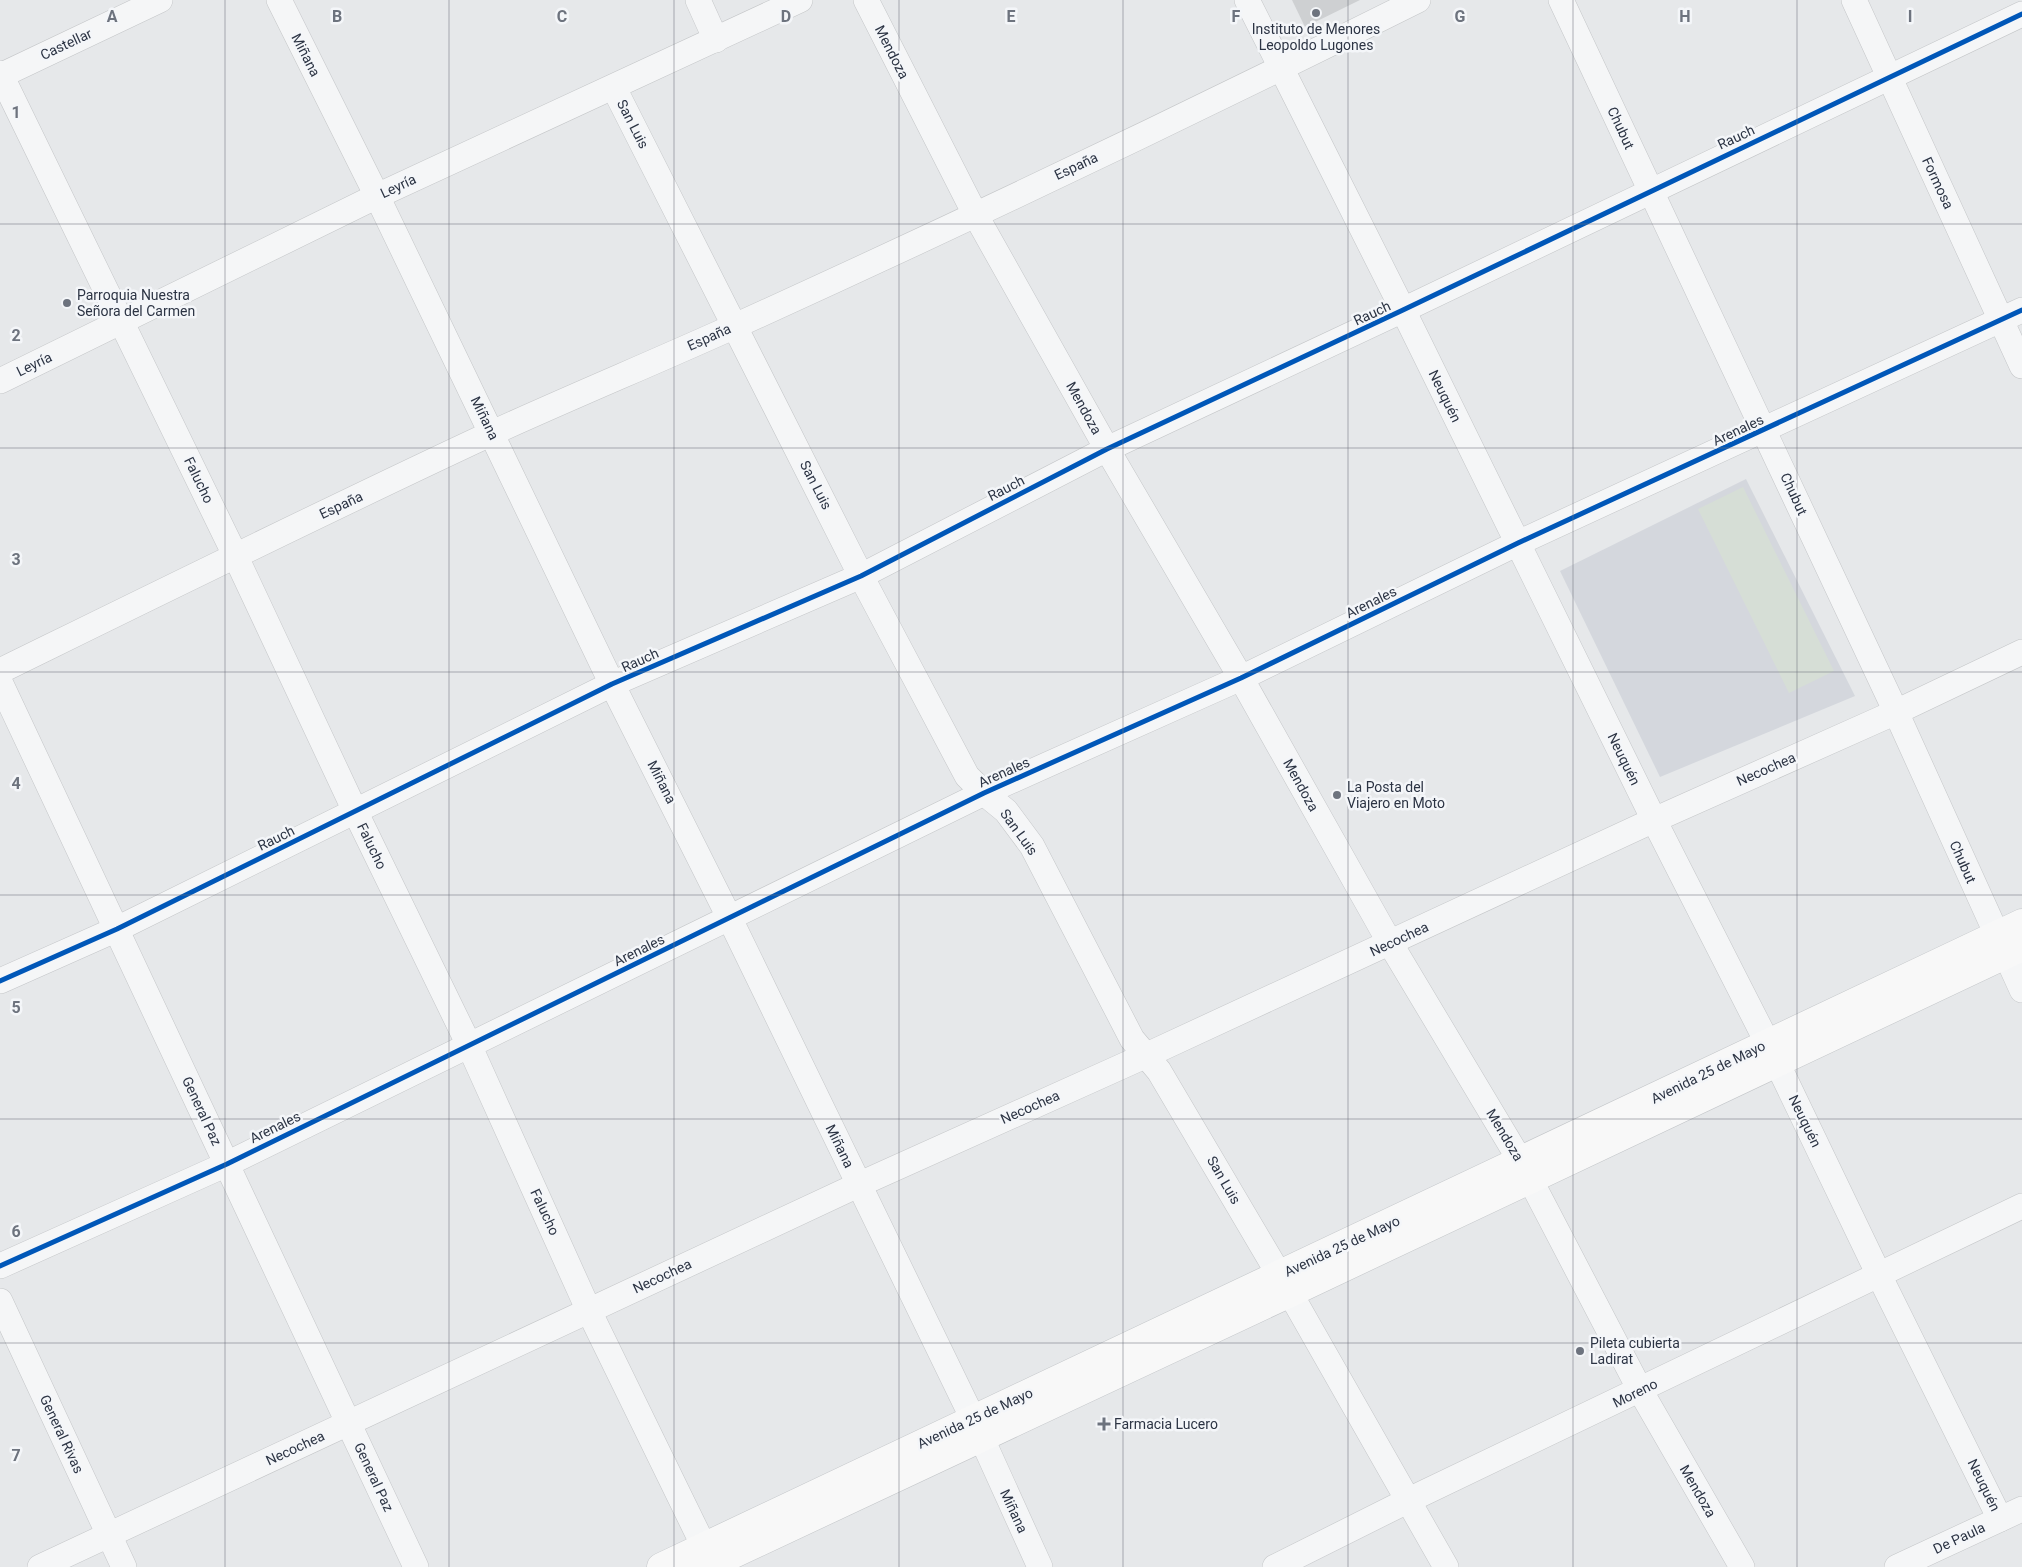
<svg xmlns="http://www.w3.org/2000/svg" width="2022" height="1567" font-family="Roboto,sans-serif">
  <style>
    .built { fill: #d4d7dd }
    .green { fill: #d6ded6 }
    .building { fill: #ced0d2 }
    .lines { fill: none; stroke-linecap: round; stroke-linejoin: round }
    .minor-casing { stroke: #c4c6c8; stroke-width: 26 }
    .major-casing { stroke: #c2c5c8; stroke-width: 29 }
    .minor { stroke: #f5f6f7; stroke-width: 25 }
    .major { stroke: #f8f8f8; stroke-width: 28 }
    .cycleway-casing { stroke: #f4f6f9; stroke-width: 8 }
    .cycleway { stroke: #0057b8; stroke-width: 5 }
    .grid { fill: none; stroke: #6d737e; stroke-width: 1; stroke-opacity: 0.55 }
    .poi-dot { fill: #6d737e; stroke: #f4f6f9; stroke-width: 2 }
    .labels { text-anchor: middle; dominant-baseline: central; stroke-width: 5; stroke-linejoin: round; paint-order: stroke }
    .poi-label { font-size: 14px; fill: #2c3444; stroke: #f4f6f9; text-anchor: start }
    .street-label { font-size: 14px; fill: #2c3444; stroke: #f4f6f9 }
    .grid-label { font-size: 16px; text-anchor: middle; font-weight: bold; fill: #6d737e; stroke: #f4f6f9; stroke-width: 5; stroke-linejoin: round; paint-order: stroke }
  </style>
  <rect width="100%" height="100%" fill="#e6e8ea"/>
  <!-- built -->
  <path class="built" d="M 1746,479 L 1855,696 L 1660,777 L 1560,571 Z"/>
  <!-- green -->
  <path class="green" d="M 1743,487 L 1834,671 L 1789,693 L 1698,509 Z"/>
  <!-- building -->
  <path class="building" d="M 1292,0 L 1360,0 L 1305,27 Z"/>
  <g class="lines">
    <defs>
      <g id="minor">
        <path d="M 279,0 L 377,196 L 612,684 L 730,919 L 973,1419 L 1040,1567"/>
        <path d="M 698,0 L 716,40"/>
        <path d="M 866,0 L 975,214 L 1107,449 L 1241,678 L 1390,943 L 1521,1162 L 1640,1390 L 1742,1567"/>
        <path d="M 1247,0 L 1403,310 L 1654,820 L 1768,1044 L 1879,1275 L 2000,1519"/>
        <path d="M 1561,0 L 1896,712 L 2022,990"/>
        <path d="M 1854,0 L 2022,366"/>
        <path d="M 0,73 L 235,555 L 355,811 L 469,1045 L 589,1311 L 713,1565"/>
        <path d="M 0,76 L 160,0"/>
        <path d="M 614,88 L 861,576 L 967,776 L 984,793 L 1006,811 L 1032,846 L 1132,1039 L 1159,1071 L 1290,1293 L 1446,1567"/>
        <path d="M 0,381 L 377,196 L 800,0"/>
        <path d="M 0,671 C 163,591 325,511 490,434 C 571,397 653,363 735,326 C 964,222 1192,113 1418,0"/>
        <path d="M 0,682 L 416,1567"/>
        <path d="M 0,981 L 117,929 L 612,684 L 861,576 L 1107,449 L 1403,310 L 2022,14"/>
        <path d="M 0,1266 L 227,1164 L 984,793 L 1241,678 L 1518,543 L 2022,310"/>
        <path d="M 0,1301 L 124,1567"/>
        <path d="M 40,1567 L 858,1185 L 1147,1055 L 1654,820 L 1896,712 L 2022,652"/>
        <path d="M 1275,1567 L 1409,1500 L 2022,1206"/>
        <path d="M 1897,1567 L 2022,1509"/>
      </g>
      <g id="major">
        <path d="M 661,1567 L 2022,923"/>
        <path d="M 706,1567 L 1290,1293 L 2022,947"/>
      </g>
    </defs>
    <!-- minor casing -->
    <use href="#minor" class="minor-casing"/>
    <!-- major casing -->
    <use href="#major" class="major-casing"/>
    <!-- minor -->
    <use href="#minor" class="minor"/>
    <!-- major -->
    <use href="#major" class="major"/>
    <defs>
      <g id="cycleway">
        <path d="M 0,981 L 117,929 L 612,684 L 861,576 L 1107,449 L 1403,310 L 2022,14"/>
        <path d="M 0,1266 L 227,1164 L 984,793 L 1241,678 L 1518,543 L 2022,310"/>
      </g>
    </defs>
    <!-- cycleway casing -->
    <use href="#cycleway" class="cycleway-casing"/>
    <!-- cycleway -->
    <use href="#cycleway" class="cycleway"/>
  </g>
  <!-- grid -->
  <path class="grid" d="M 225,0 L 225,1567M 449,0 L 449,1567M 674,0 L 674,1567M 899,0 L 899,1567M 1123,0 L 1123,1567M 1348,0 L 1348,1567M 1573,0 L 1573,1567M 1797,0 L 1797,1567M 0,224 L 2022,224M 0,448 L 2022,448M 0,672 L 2022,672M 0,895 L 2022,895M 0,1119 L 2022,1119M 0,1343 L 2022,1343"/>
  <!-- markers -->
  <g class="poi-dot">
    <circle cx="1316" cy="13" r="5"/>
    <circle cx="67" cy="303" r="5"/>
    <circle cx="1337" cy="795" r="5"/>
    <circle cx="1580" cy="1351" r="5"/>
    <path d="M1101.5 1416.5h5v5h5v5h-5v5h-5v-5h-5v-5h5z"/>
  </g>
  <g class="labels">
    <!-- poi labels -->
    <g class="poi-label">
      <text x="1316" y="29" text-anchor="middle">Instituto de Menores<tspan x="1316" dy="16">Leopoldo Lugones</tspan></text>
      <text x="77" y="295">Parroquia Nuestra<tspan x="77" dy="16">Señora del Carmen</tspan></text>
      <text x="1347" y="787">La Posta del<tspan x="1347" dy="16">Viajero en Moto</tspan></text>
      <text x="1590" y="1343">Pileta cubierta<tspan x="1590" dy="16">Ladirat</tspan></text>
      <text x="1114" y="1424">Farmacia Lucero</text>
    </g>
    <!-- street labels -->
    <g class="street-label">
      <text transform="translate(66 44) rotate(-25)">Castellar</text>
      <text transform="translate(892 52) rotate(63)">Mendoza</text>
      <text transform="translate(306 55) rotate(63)">Miñana</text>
      <text transform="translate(633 124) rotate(63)">San Luis</text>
      <text transform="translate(1621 128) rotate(65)">Chubut</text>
      <text transform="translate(1736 137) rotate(-25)">Rauch</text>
      <text transform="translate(1076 166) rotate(-25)">España</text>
      <text transform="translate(1938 183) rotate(65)">Formosa</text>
      <text transform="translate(398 186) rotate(-25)">Leyría</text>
      <text transform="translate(1372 313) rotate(-25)">Rauch</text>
      <text transform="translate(709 337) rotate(-24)">España</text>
      <text transform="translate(34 364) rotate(-26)">Leyría</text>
      <text transform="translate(1445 396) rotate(64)">Neuquén</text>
      <text transform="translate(1084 408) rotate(61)">Mendoza</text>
      <text transform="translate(485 418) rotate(64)">Miñana</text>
      <text transform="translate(1738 430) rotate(-25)">Arenales</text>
      <text transform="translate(199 480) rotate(64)">Falucho</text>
      <text transform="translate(816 485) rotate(63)">San Luis</text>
      <text transform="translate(1006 488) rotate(-27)">Rauch</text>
      <text transform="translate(1794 494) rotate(65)">Chubut</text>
      <text transform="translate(341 505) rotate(-25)">España</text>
      <text transform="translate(1371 602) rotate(-26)">Arenales</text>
      <text transform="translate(640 660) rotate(-24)">Rauch</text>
      <text transform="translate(1624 759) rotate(64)">Neuquén</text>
      <text transform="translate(1766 769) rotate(-24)">Necochea</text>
      <text transform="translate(1004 772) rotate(-24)">Arenales</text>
      <text transform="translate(662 782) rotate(63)">Miñana</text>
      <text transform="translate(1301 785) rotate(61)">Mendoza</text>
      <text transform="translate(1019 832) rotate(54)">San Luis</text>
      <text transform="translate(276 838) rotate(-26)">Rauch</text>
      <text transform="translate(372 846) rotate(64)">Falucho</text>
      <text transform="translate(1963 862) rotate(66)">Chubut</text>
      <text transform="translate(1399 939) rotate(-25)">Necochea</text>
      <text transform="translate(639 950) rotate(-26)">Arenales</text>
      <text transform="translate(1708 1072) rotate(-26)">Avenida 25 de Mayo</text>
      <text transform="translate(1030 1107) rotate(-24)">Necochea</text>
      <text transform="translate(202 1111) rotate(65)">General Paz</text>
      <text transform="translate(1805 1121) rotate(64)">Neuquén</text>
      <text transform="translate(275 1127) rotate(-26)">Arenales</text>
      <text transform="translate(1505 1135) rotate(59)">Mendoza</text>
      <text transform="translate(840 1146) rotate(64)">Miñana</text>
      <text transform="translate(1224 1180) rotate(60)">San Luis</text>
      <text transform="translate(545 1212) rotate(65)">Falucho</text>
      <text transform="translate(1342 1246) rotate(-25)">Avenida 25 de Mayo</text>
      <text transform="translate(662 1276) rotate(-25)">Necochea</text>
      <text transform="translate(1635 1393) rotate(-26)">Moreno</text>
      <text transform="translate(975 1418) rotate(-25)">Avenida 25 de Mayo</text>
      <text transform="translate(62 1434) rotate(65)">General Rivas</text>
      <text transform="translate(295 1448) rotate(-25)">Necochea</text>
      <text transform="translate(374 1477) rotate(65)">General Paz</text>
      <text transform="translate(1984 1485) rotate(64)">Neuquén</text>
      <text transform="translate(1698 1491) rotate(60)">Mendoza</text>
      <text transform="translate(1014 1511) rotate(65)">Miñana</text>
      <text transform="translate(1959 1538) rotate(-25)">De Paula</text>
    </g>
  </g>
  <g class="grid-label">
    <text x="112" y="22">A</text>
    <text x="337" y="22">B</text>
    <text x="562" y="22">C</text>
    <text x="786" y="22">D</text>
    <text x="1011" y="22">E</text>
    <text x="1236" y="22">F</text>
    <text x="1460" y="22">G</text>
    <text x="1685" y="22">H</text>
    <text x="1910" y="22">I</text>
    <text x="16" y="118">1</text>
    <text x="16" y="341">2</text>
    <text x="16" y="565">3</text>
    <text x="16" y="789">4</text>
    <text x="16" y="1013">5</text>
    <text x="16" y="1237">6</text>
    <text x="16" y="1461">7</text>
  </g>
</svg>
